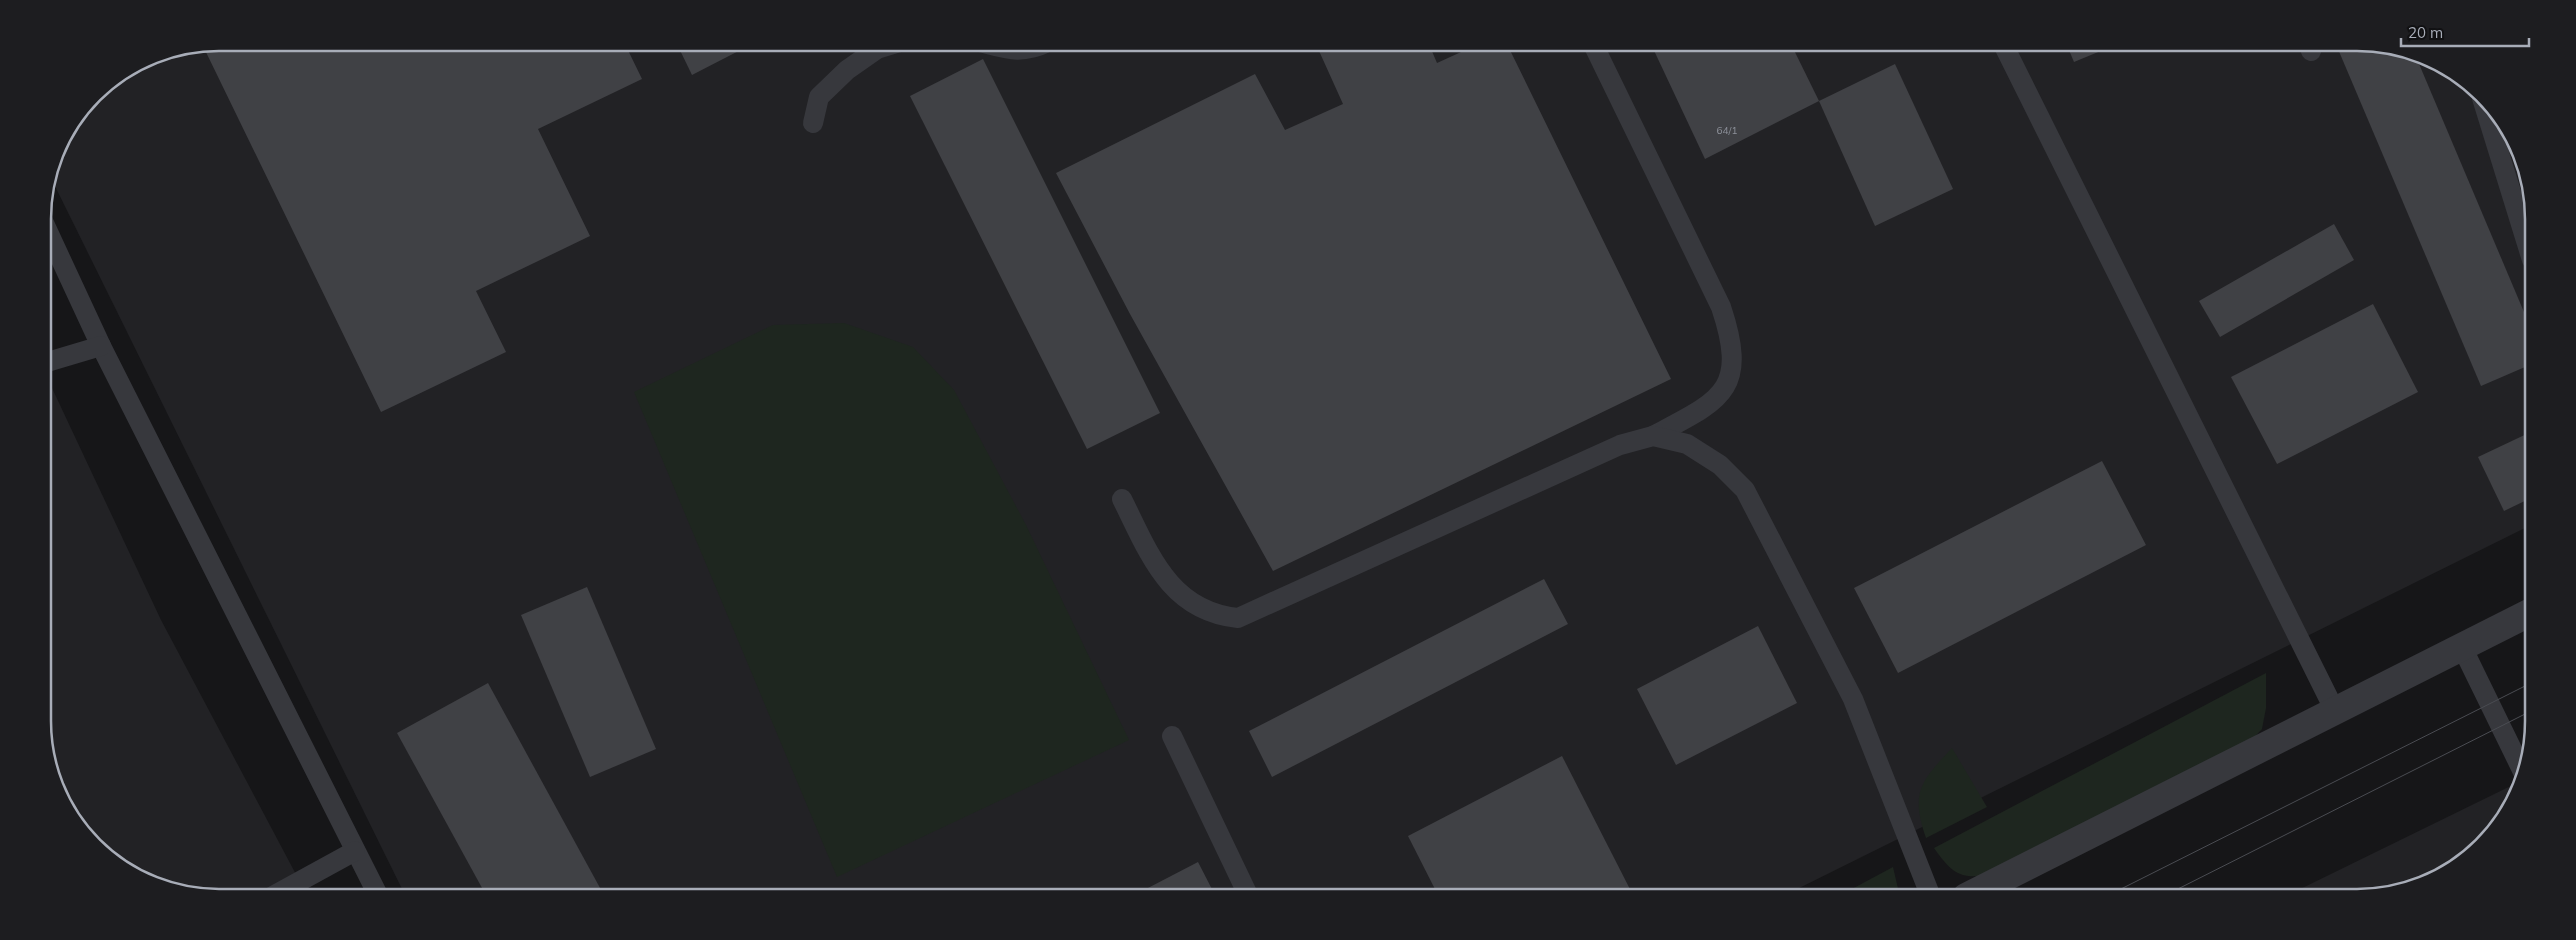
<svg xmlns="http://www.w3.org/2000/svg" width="2576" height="940" font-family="Mulish,sans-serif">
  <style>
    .built { fill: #222225 }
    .green { fill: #1e261f }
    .building { fill: #404145 }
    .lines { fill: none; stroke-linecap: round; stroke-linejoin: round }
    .service { stroke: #37383d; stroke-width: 20 }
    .tertiary { stroke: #37383d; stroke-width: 28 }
    .tram { stroke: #4a4c52; stroke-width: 1 }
    .labels { text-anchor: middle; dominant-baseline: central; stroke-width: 5; stroke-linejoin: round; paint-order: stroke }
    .number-label { font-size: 10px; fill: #8e929b }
    .rim { fill: none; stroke: #a8adb8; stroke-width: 2.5 }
  </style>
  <rect width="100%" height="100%" fill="#161618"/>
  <!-- built -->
  <g class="built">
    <path d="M 219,43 L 2357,43 L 2414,52 L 2490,103 L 2515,141 L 2532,195 L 2533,524 L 1781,897 L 406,897 L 51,178 L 61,141 L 102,86 L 152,56 Z"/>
    <path d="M 44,371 L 161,620 L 308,897 L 219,897 L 162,888 L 86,837 L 46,755 Z"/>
    <path d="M 2523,780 L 2497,828 L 2464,861 L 2414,888 L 2368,897 L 2284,897 Z"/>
  </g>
  <!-- green -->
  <g class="green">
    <path d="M 844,323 L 913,347 L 954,390 L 1026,525 L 1129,740 L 837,877 L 634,392 L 773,325 Z"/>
    <path d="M 2266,673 L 2266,708 L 2262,729 L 2246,746 L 1998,874 C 1962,879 1955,878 1934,848 Z"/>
    <path d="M 1952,748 L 1987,807 L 1926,838 C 1910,792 1921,781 1952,748 Z"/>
    <path d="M 1893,867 L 1899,893 L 1898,897 L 1837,897 Z"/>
  </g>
  <!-- building -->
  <g class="building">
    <path d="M 219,42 L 624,42 L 642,79 L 538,129 L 590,236 L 476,291 L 506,352 L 381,412 L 203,46 Z"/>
    <path d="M 676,42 L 756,42 L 692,75 Z"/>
    <path d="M 1315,42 L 1428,42 L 1437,63 L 1483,42 L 1506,42 L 1671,379 L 1273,571 L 1130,314 L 1056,173 L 1255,74 L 1285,130 L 1343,104 Z"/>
    <path d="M 1650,42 L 1790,42 L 1819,101 L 1705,159 Z"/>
    <path d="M 2335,42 L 2357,42 L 2414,52 L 2532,331 L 2532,364 L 2481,386 Z"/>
    <path d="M 2066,43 L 2120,43 L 2074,62 Z"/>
    <path d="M 983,59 L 1160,413 L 1087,449 L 910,96 Z"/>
    <path d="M 1895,64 L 1953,189 L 1875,226 L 1819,101 Z"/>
    <path d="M 2334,224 L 2354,260 L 2220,337 L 2199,301 Z"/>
    <path d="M 2373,304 L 2418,392 L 2277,464 L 2231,377 Z"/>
    <path d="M 2533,431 L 2533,497 L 2504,511 L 2478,457 Z"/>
    <path d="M 2102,461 L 2146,545 L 1898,673 L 1854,588 Z"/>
    <path d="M 1544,579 L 1568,624 L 1272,777 L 1249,731 Z"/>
    <path d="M 587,587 L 656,749 L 590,777 L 521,615 Z"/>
    <path d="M 1758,626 L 1797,703 L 1676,765 L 1637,689 Z"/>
    <path d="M 488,683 L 605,897 L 487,897 L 397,733 Z"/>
    <path d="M 1562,756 L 1634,897 L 1439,897 L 1408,836 Z"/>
    <path d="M 1198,862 L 1216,897 L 1150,897 L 1146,889 Z"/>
  </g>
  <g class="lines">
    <!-- service -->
    <g class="service">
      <path d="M 980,42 C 1007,49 1021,55 1048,42"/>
      <path d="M 1592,42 L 1721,307 C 1749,391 1721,400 1653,436"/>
      <path d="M 2002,42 L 2335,711"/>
      <path d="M 2311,51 L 2313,42"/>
      <path d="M 2482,98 L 2532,260"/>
      <path d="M 813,123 L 819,97 L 847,70 L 877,49 L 900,42"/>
      <path d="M 43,221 L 101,346 L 379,897"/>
      <path d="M 44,363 L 101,346"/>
      <path d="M 1122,499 C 1149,553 1169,611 1238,618 L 1620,445 L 1653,436 L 1687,444 L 1720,465 L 1745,490 L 1853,699 L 1931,897"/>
      <path d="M 2462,647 L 2525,776"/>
      <path d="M 1172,736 L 1249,897"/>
      <path d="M 271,897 L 355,851"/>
    </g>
    <!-- tertiary -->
    <path class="tertiary" d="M 1966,897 L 2533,611"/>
    <!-- tram -->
    <g class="tram">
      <path d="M 2105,897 L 2533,682"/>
      <path d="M 2162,897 L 2533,710"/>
    </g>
  </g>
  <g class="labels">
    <!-- number labels -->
    <g class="number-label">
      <text x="1727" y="130">64/1</text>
    </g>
  </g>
  <!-- crop -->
  <path d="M0 0H2576V940H0ZM219 51H2357A168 168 0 0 1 2525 219V721A168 168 0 0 1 2357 889H219A168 168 0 0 1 51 721V219A168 168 0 0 1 219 51Z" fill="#1d1d20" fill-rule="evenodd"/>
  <path class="rim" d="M219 51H2357A168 168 0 0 1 2525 219V721A168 168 0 0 1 2357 889H219A168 168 0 0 1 51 721V219A168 168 0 0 1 219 51Z"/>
  <!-- scale -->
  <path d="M2401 38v8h128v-8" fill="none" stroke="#a8adb8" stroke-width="2.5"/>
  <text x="2408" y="38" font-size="15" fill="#a8adb8" stroke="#111113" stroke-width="4" paint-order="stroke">20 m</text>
</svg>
